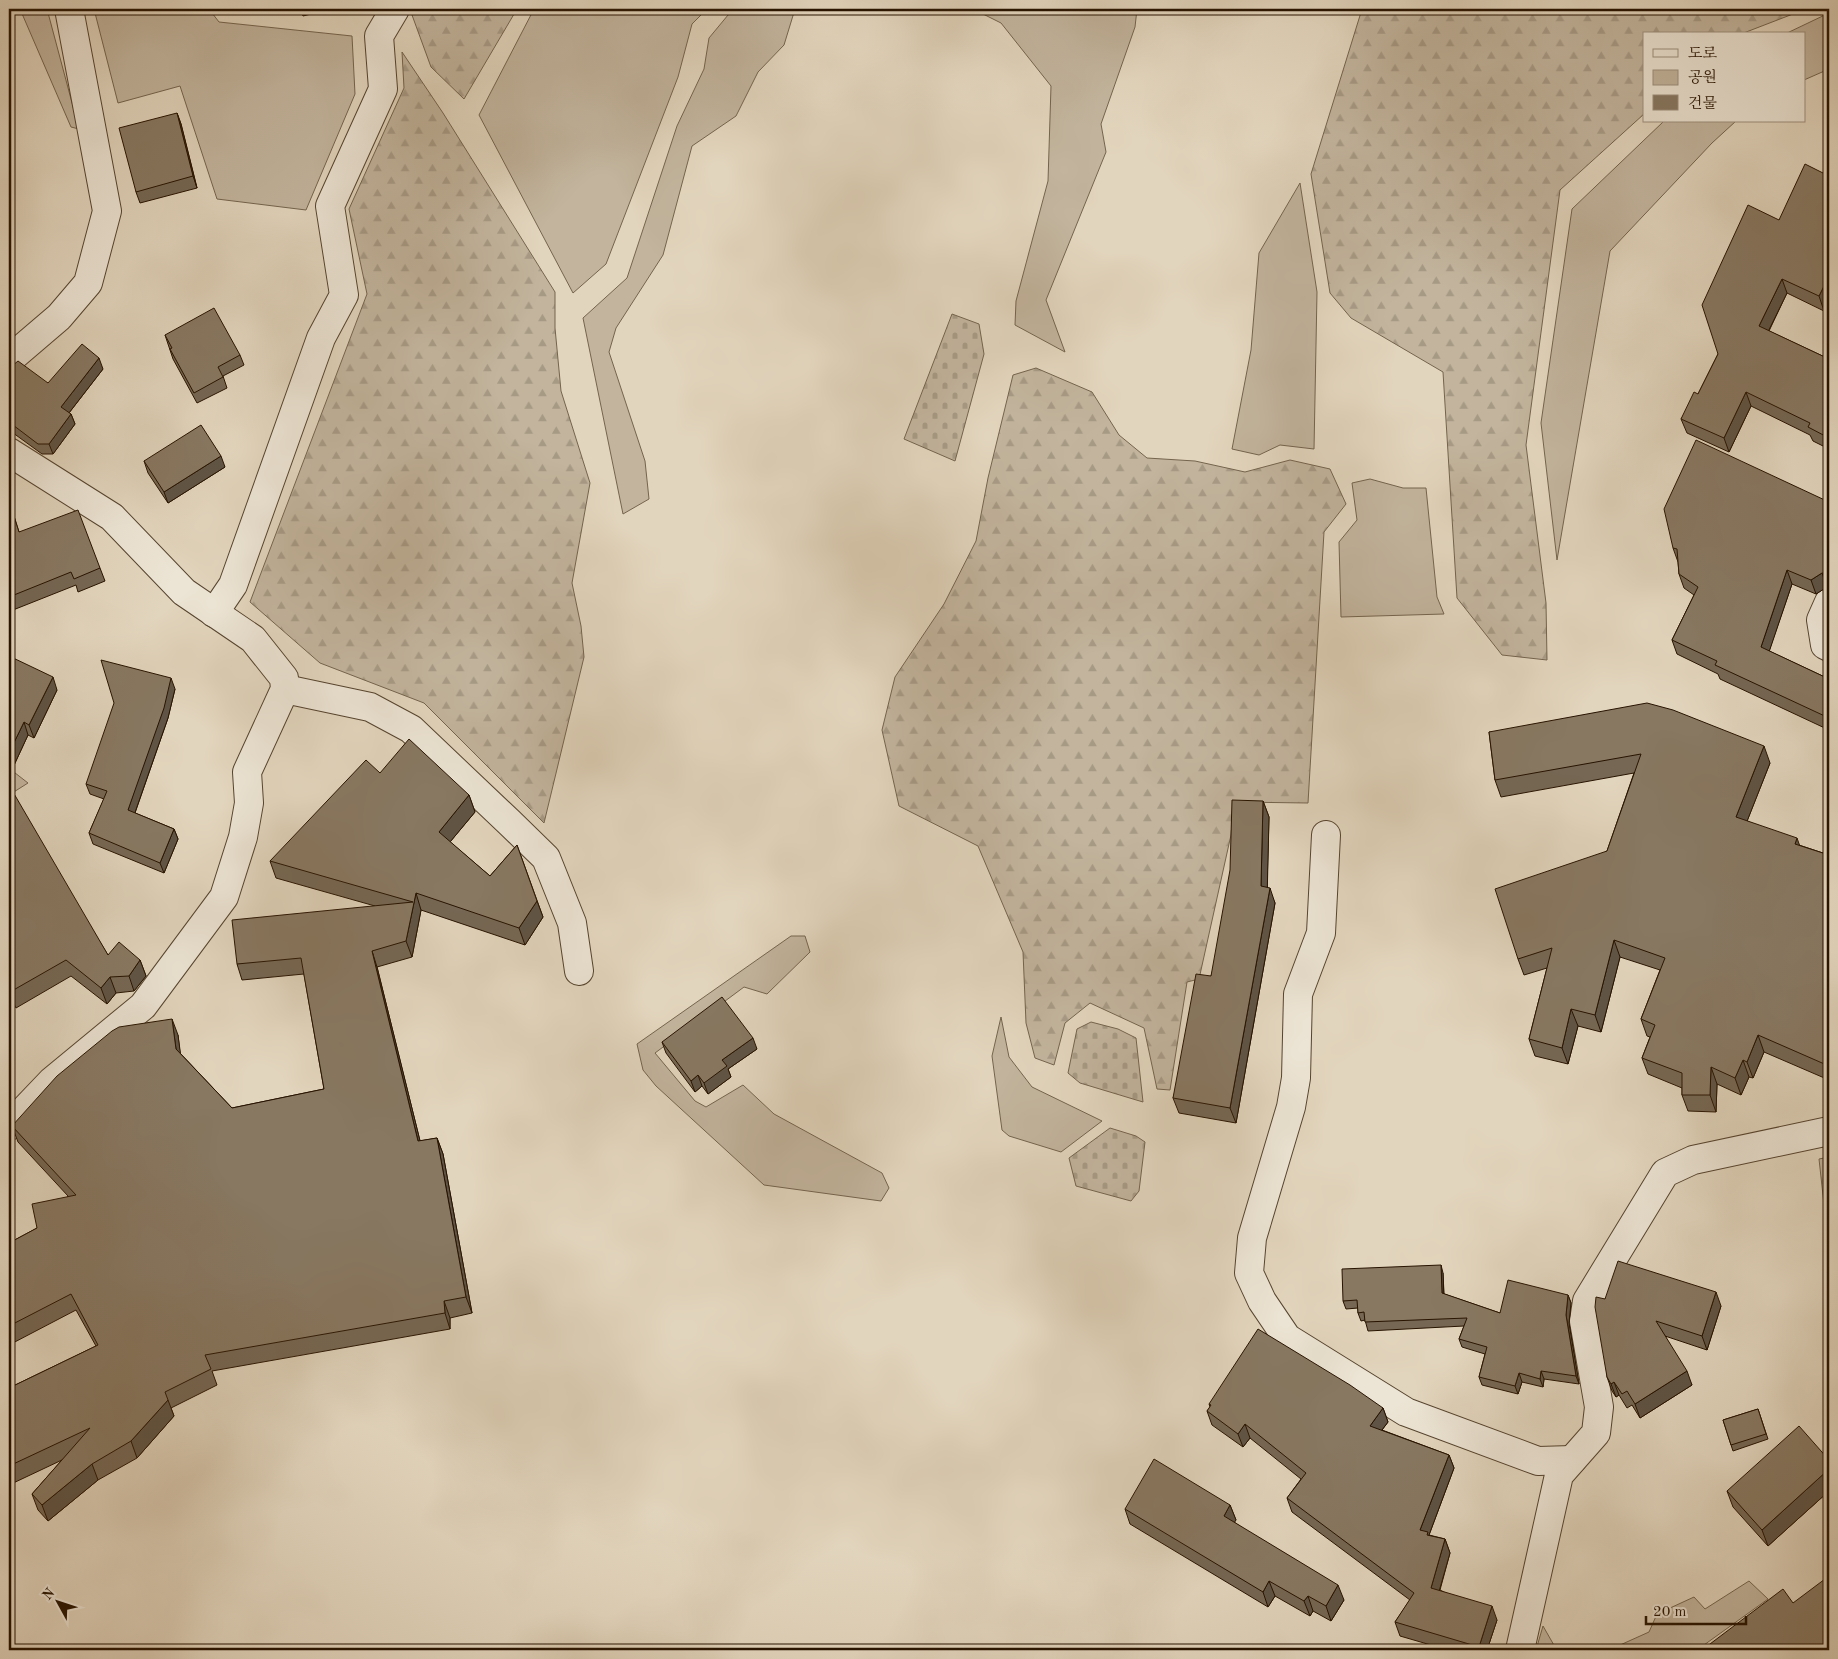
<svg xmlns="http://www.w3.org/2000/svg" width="1838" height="1659" font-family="'Old Standard TT','Noto Serif KR',serif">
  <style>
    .green { fill: #c2b49d; stroke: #74644e }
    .forest { fill: url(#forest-firs); stroke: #74644e }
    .cemetery { fill: url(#cemetery-stones); stroke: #74644e }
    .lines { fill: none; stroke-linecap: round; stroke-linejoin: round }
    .minor-casing { stroke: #56442f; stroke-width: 30 }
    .minor { stroke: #ece4d4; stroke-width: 28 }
    .wall { fill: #756754; stroke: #271300 }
    .shaded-wall { fill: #5f5445; stroke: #271300 }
    .building { fill: #887862; stroke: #271300 }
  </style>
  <defs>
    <pattern id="forest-firs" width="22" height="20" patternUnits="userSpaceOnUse" patternTransform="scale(1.25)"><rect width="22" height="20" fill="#c2b49d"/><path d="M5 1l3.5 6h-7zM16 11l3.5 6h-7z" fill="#a79a85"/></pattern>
    <pattern id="cemetery-stones" width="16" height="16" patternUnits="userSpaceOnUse" patternTransform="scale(1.25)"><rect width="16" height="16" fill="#c2b49d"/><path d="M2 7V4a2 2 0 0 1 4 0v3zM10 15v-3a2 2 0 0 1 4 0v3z" fill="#a79a85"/></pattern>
  </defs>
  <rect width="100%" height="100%" fill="#e2d5bd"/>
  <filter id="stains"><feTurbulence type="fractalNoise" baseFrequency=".004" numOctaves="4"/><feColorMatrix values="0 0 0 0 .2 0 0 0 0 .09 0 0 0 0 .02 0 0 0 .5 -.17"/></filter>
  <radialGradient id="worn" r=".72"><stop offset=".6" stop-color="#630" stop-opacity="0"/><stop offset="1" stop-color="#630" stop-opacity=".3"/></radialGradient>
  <!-- green -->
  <g class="green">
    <path d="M 20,9 L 47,9 L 79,129 L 71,127 Z"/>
    <path d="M 94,9 L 209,9 L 219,22 L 352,36 L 355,94 L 306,210 L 217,199 L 180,86 L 118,103 Z"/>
    <path d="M 534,9 L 707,9 L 692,24 L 678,77 L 606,264 L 573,293 L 479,115 Z"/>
    <path d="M 733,9 L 795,9 L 784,45 L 758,72 L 736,116 L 692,146 L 663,255 L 616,328 L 609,352 L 645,461 L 649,499 L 623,514 L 583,318 L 627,278 L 677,126 L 704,69 L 709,38 Z"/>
    <path d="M 973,9 L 1137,9 L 1135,27 L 1101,124 L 1106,152 L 1046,300 L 1065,352 L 1015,325 L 1016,301 L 1048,181 L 1051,86 L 1001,23 Z"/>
    <path d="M 1829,13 L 1829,69 L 1804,80 L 1804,34 L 1785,34 Z"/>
    <path d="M 1664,121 L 1736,121 L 1712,143 L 1610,251 L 1557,560 L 1541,423 L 1572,209 Z"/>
    <path d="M 1300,183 L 1317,292 L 1314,449 L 1280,445 L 1259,455 L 1232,449 L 1251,350 L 1259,253 Z"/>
    <path d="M 1370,479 L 1403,488 L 1426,488 L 1437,597 L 1444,614 L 1341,617 L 1339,542 L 1357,520 L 1352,483 Z"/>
    <path d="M 10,769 L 28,783 L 9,795 L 9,771 Z"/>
    <path d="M 791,936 L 805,936 L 810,952 L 767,994 L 744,987 L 655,1053 L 695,1101 L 706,1107 L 743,1085 L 774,1114 L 882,1173 L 889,1188 L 881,1201 L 764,1185 L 656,1086 L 643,1070 L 637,1044 Z"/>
    <path d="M 1001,1017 L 1009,1057 L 1032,1087 L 1102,1121 L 1061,1152 L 1009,1136 L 1002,1130 L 992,1056 Z"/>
    <path d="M 1749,1581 L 1768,1599 L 1697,1650 L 1609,1650 L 1649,1632 L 1657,1614 L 1694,1597 L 1705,1609 Z"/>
    <path d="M 1543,1626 L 1555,1647 L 1558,1650 L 1536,1650 Z"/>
  </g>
  <!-- forest -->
  <g class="forest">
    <path d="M 419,9 L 517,9 L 464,99 L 431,67 L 412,15 Z"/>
    <path d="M 1362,9 L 1806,9 L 1741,34 L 1644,34 L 1644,114 L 1560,190 L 1526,445 L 1546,603 L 1547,660 L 1502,655 L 1457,598 L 1443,372 L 1351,318 L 1330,293 L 1311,174 Z"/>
    <path d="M 402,52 L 443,113 L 555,292 L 555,328 L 561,391 L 590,483 L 572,583 L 581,626 L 584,657 L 544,823 L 424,703 L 320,663 L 250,602 L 367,294 L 349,209 L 404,88 Z"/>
    <path d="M 1036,368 L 1092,392 L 1119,435 L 1147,458 L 1195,461 L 1245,472 L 1290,460 L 1330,469 L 1346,504 L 1324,532 L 1308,803 L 1234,802 L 1231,835 L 1199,979 L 1187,982 L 1170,1090 L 1157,1089 L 1144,1028 L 1090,1003 L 1065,1023 L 1054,1065 L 1035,1058 L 1026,1023 L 1023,952 L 978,846 L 899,806 L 882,730 L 895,677 L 944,604 L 976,541 L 988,478 L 1013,375 Z"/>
    <path d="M 1829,1157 L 1829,1250 L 1819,1159 Z"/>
  </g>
  <!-- cemetery -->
  <g class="cemetery">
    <path d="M 952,314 L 979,324 L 984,354 L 955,461 L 904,439 Z"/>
    <path d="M 1091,1022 L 1118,1029 L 1136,1038 L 1143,1102 L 1080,1083 L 1068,1073 L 1077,1029 Z"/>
    <path d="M 1110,1128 L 1136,1136 L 1145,1142 L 1139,1191 L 1131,1201 L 1076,1186 L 1069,1158 Z"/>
  </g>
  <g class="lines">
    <defs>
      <g id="minor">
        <path d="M 9,363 L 11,358 L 59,317 L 88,283 L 107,211 L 69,9"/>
        <path d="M 9,452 L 112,517 L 184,592 L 253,639 L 284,678 L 285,689 L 247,772 L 249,803 L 243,837 L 224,897 L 143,1006 L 52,1081 L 9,1126"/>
        <path d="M 1829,602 L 1821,620 L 1825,645 L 1829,647"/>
        <path d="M 214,613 L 233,585 L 321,338 L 344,295 L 330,206 L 383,89 L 379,36 L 395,9"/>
        <path d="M 285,689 L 370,707 L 411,729 L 509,822 L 546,858 L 572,923 L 579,971"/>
        <path d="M 1326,835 L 1321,933 L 1298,994 L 1296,1078 L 1291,1107 L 1252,1238 L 1249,1273 L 1262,1301 L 1287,1338 L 1406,1412 L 1538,1461 L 1572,1460"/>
        <path d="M 1520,1650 L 1559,1475 L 1596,1433 L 1599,1407 L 1584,1321 L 1587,1301 L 1665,1173 L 1693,1160 L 1829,1131"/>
      </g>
    </defs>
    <!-- minor casing -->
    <use href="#minor" class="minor-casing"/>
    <!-- minor -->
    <use href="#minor" class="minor"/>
  </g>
  <!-- wall -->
  <g class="wall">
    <path d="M 277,9 L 288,9 L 278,11 Z"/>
    <path d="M 300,9 L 331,9 L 303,16 Z"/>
    <path d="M 177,113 L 181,124 L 197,188 L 140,203 L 136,192 Z"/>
    <path d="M 1829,176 L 1829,300 L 1824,311 L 1787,293 L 1769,331 L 1829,359 L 1829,449 L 1813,441 L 1810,435 L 1751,406 L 1729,452 L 1687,433 L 1681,419 L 1698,394 L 1718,354 L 1779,220 Z"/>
    <path d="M 165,335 L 240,355 L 244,365 L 223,376 L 227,388 L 197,403 L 173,359 Z"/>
    <path d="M 103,369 L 69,413 L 71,414 L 75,424 L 53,454 L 42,454 L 9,430 L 9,373 L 48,383 Z"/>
    <path d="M 144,461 L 225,467 L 168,503 L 148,473 Z"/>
    <path d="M 9,500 L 19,532 L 100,568 L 105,581 L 78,592 L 76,585 L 13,610 L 9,655 Z"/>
    <path d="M 1829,502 L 1829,587 L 1827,587 L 1816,594 L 1792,584 L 1769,651 L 1829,679 L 1829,730 L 1720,679 L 1718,674 L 1677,654 L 1672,640 L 1694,595 L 1684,588 L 1679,574 L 1678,562 L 1673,548 Z"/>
    <path d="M 9,656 L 57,690 L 34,738 L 28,735 L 9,776 Z"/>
    <path d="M 175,689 L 168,718 L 135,813 L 174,829 L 178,839 L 164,873 L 93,844 L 89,833 L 104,799 L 90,794 L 86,784 Z"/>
    <path d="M 1489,732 L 1770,763 L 1747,821 L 1799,845 L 1829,855 L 1829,1080 L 1764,1052 L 1753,1078 L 1749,1077 L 1741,1095 L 1717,1084 L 1716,1112 L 1688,1111 L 1682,1095 L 1682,1088 L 1648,1074 L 1642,1058 L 1650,1037 L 1647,1036 L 1641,1019 L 1660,970 L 1620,957 L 1601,1032 L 1578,1026 L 1568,1064 L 1535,1056 L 1529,1039 L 1547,968 L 1524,975 L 1518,959 L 1607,851 L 1634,773 L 1501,797 L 1495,780 Z"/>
    <path d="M 380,773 L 469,795 L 475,812 L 450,842 L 490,876 L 517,845 L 543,917 L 525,945 L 421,910 L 412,957 L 377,967 L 420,1141 L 437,1138 L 443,1154 L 472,1313 L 450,1318 L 450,1329 L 212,1371 L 217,1385 L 171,1408 L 174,1416 L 137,1458 L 98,1480 L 48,1521 L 38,1510 L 32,1494 L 62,1460 L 9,1485 L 9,1388 L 96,1346 L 76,1310 L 9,1345 L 9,1243 L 37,1228 L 68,1196 L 18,1142 L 12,1126 L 178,1035 L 180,1053 L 232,1108 L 324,1089 L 304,974 L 242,980 L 237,964 L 375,906 L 276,878 L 270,861 Z"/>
    <path d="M 9,794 L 108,955 L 140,960 L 146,976 L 134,991 L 116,993 L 107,1004 L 71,976 L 16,1008 L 9,994 Z"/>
    <path d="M 1263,801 L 1269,817 L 1267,887 L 1275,903 L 1236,1123 L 1179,1113 L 1173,1098 L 1211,976 Z"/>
    <path d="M 662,1042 L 757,1049 L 728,1069 L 731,1077 L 708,1094 L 702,1086 L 695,1092 L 666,1053 Z"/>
    <path d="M 1443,1273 L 1444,1294 L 1500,1313 L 1568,1295 L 1571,1303 L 1569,1323 L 1579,1384 L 1544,1379 L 1543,1387 L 1522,1382 L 1518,1394 L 1482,1385 L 1479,1377 L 1485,1354 L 1462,1347 L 1459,1339 L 1464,1326 L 1368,1331 L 1365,1320 L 1361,1321 L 1358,1313 L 1358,1308 L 1346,1309 L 1343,1301 Z"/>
    <path d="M 1605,1299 L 1721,1306 L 1707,1350 L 1665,1336 L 1692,1385 L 1640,1418 L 1632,1405 L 1627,1408 L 1619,1395 L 1616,1397 L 1612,1391 L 1607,1377 Z"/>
    <path d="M 1209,1404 L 1383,1408 L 1388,1422 L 1382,1430 L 1449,1455 L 1454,1468 L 1429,1535 L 1445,1539 L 1450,1553 L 1440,1590 L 1497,1620 L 1487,1650 L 1448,1650 L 1400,1636 L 1395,1622 L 1410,1600 L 1292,1512 L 1287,1498 L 1301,1479 L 1250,1438 L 1243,1447 L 1212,1425 L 1207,1411 L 1210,1407 Z"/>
    <path d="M 1758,1409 L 1768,1439 L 1733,1451 L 1723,1420 Z"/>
    <path d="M 1829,1460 L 1829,1491 L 1768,1546 L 1733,1507 L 1727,1491 Z"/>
    <path d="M 1230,1505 L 1236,1520 L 1234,1522 L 1344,1600 L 1331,1621 L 1313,1611 L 1310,1616 L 1275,1596 L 1268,1607 L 1130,1524 L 1125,1509 Z"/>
  </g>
  <!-- shaded-wall -->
  <g class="shaded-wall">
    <path d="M 177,113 L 181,124 L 197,188 L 193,176 Z"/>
    <path d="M 1828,278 L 1829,283 L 1829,300 L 1824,311 L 1819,296 Z"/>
    <path d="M 1782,279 L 1787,293 L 1764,340 L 1759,326 Z"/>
    <path d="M 99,358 L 103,369 L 65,418 L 61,407 Z"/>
    <path d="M 1746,392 L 1751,406 L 1729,452 L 1724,438 Z"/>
    <path d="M 71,414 L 75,424 L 53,454 L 49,444 Z"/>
    <path d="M 221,456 L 225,467 L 168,503 L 164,492 Z"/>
    <path d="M 1787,570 L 1792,584 L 1766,661 L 1761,647 Z"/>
    <path d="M 1822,573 L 1827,587 L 1816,594 L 1811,580 Z"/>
    <path d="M 9,600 L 13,610 L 9,655 Z"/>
    <path d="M 53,677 L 57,690 L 34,738 L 29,725 Z"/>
    <path d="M 171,678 L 175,689 L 168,718 L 132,821 L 128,810 Z"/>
    <path d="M 24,722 L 28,735 L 9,776 L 9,753 Z"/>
    <path d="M 1764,746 L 1770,763 L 1742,834 L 1736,817 Z"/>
    <path d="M 469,795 L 475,812 L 445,848 L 439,832 Z"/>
    <path d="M 1263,801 L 1269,817 L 1267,902 L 1261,886 Z"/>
    <path d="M 174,829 L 178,839 L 164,873 L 160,863 Z"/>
    <path d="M 1797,838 L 1803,855 L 1795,844 Z"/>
    <path d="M 1270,888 L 1275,903 L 1236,1123 L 1230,1108 Z"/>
    <path d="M 416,893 L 421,910 L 412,957 L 406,941 Z"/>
    <path d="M 537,901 L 543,917 L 525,945 L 519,928 Z"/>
    <path d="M 1614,940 L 1620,957 L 1601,1032 L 1595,1015 Z"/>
    <path d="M 372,951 L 377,967 L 424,1157 L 418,1141 Z"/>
    <path d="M 140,960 L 146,976 L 134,991 L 129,976 Z"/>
    <path d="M 110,977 L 116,993 L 107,1004 L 101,988 Z"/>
    <path d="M 1571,1009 L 1578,1026 L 1568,1064 L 1562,1048 Z"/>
    <path d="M 172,1019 L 178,1035 L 182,1065 L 176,1049 Z"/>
    <path d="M 1758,1035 L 1764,1052 L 1753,1078 L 1747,1062 Z"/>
    <path d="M 753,1038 L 757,1049 L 728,1069 L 731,1077 L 708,1094 L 704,1083 L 722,1060 Z"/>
    <path d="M 1743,1060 L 1749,1077 L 1741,1095 L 1735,1078 Z"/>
    <path d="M 1711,1067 L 1717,1084 L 1716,1112 L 1710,1095 Z"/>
    <path d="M 698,1075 L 702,1086 L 695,1092 L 691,1081 Z"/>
    <path d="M 437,1138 L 443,1154 L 472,1313 L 466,1297 Z"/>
    <path d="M 1441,1265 L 1443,1273 L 1444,1301 L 1442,1293 Z"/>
    <path d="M 1716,1292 L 1721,1306 L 1707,1350 L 1702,1336 Z"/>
    <path d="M 1568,1295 L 1571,1303 L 1569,1323 L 1579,1384 L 1576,1376 L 1566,1315 Z"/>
    <path d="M 444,1301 L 450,1318 L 450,1329 L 445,1313 Z"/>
    <path d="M 1541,1371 L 1544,1379 L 1543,1387 L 1540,1379 Z"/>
    <path d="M 1687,1371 L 1692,1385 L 1640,1418 L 1635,1404 Z"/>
    <path d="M 1519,1373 L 1522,1382 L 1518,1394 L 1515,1386 Z"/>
    <path d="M 1614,1382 L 1619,1395 L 1616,1397 L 1611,1384 Z"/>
    <path d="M 168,1400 L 174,1416 L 137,1458 L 131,1441 Z"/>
    <path d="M 1383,1408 L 1388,1422 L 1375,1439 L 1370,1426 Z"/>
    <path d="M 1245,1424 L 1250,1438 L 1243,1447 L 1238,1434 Z"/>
    <path d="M 1449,1455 L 1454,1468 L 1429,1535 L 1433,1546 L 1420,1530 Z"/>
    <path d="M 92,1464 L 98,1480 L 48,1521 L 42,1505 Z"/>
    <path d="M 1829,1469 L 1829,1491 L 1768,1546 L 1762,1530 Z"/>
    <path d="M 1230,1505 L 1236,1520 L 1229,1531 L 1224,1516 Z"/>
    <path d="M 1445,1539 L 1450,1553 L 1436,1602 L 1431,1588 Z"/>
    <path d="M 1269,1581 L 1275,1596 L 1268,1607 L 1263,1592 Z"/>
    <path d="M 1338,1585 L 1344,1600 L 1331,1621 L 1326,1606 Z"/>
    <path d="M 1308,1596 L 1313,1611 L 1310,1616 L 1304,1601 Z"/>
    <path d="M 1492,1606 L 1497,1620 L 1487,1650 L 1480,1650 L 1479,1647 Z"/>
  </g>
  <!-- building -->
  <g class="building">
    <path d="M 177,113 L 193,176 L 136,192 L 119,128 Z"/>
    <path d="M 1805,164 L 1829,176 L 1829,279 L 1828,278 L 1819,296 L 1782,279 L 1759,326 L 1829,359 L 1829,438 L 1808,427 L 1810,423 L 1746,392 L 1724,438 L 1681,419 L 1694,392 L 1698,394 L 1718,354 L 1702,305 L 1748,205 L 1779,220 Z"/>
    <path d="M 214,308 L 240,355 L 218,367 L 223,377 L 194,393 L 170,349 L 172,348 L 165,335 Z"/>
    <path d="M 82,344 L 99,358 L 61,407 L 71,414 L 49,444 L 38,444 L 9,422 L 9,373 L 12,366 L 18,361 L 48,383 Z"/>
    <path d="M 201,425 L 221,456 L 164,492 L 144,461 Z"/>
    <path d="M 1696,440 L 1829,502 L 1829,574 L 1822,573 L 1811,580 L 1787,570 L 1761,647 L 1829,679 L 1829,718 L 1715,665 L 1717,661 L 1672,640 L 1698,587 L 1679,574 L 1677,549 L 1673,548 L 1664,509 Z"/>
    <path d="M 9,501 L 19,532 L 78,510 L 100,568 L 74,579 L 71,572 L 9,597 Z"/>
    <path d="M 9,656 L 53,677 L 29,725 L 24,722 L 9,753 Z"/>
    <path d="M 101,660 L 171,678 L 164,708 L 128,810 L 174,829 L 160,863 L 89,833 L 107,791 L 86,784 L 114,703 Z"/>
    <path d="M 1647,703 L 1673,710 L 1764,746 L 1736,817 L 1797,838 L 1795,844 L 1829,855 L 1829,1066 L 1758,1035 L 1747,1062 L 1743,1060 L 1735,1078 L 1711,1067 L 1710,1095 L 1682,1095 L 1682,1073 L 1642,1058 L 1655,1025 L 1641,1019 L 1665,958 L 1614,940 L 1595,1015 L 1571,1009 L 1562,1048 L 1529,1039 L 1552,948 L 1518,959 L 1495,889 L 1607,851 L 1641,754 L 1495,780 L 1489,732 Z"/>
    <path d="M 409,739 L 469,795 L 439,832 L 490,876 L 517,845 L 537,901 L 519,928 L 416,893 L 406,941 L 372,951 L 418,1141 L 437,1138 L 466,1297 L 444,1301 L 445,1313 L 205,1355 L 211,1369 L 165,1392 L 168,1400 L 131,1441 L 92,1464 L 42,1505 L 32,1494 L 90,1428 L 9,1466 L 9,1388 L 98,1345 L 71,1294 L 9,1326 L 9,1243 L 37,1228 L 32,1204 L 76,1195 L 12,1126 L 57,1076 L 112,1031 L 119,1027 L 172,1019 L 176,1049 L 232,1108 L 324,1089 L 301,958 L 237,964 L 232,920 L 413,902 L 270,861 L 366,760 L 380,773 Z"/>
    <path d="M 13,792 L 108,955 L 119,942 L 140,960 L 129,976 L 110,977 L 101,988 L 66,960 L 10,992 L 9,989 L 9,794 Z"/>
    <path d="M 1232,800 L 1263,801 L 1261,886 L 1270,888 L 1230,1108 L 1173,1098 L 1196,974 L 1211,976 L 1230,870 Z"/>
    <path d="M 722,997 L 753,1038 L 722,1060 L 727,1066 L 704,1083 L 698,1075 L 691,1081 L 662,1042 Z"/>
    <path d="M 1618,1261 L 1716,1292 L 1702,1336 L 1656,1321 L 1687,1371 L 1635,1404 L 1627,1391 L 1622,1394 L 1614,1382 L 1611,1384 L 1607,1377 L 1595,1307 L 1596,1297 L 1605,1299 Z"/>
    <path d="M 1441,1265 L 1442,1293 L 1500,1313 L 1508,1280 L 1568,1295 L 1566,1315 L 1576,1376 L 1541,1371 L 1540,1379 L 1519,1373 L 1515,1386 L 1479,1377 L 1487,1347 L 1459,1339 L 1467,1318 L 1365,1322 L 1364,1312 L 1358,1313 L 1357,1300 L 1343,1301 L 1342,1269 Z"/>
    <path d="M 1258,1329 L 1350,1385 L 1383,1408 L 1370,1426 L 1449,1455 L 1420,1530 L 1428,1532 L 1427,1535 L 1445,1539 L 1431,1588 L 1492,1606 L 1479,1647 L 1395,1622 L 1414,1593 L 1287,1498 L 1306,1473 L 1245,1424 L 1238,1434 L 1207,1411 L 1211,1405 L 1209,1404 Z"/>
    <path d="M 1758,1409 L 1766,1434 L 1731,1445 L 1723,1420 Z"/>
    <path d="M 1799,1426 L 1829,1460 L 1829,1469 L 1762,1530 L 1727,1491 Z"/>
    <path d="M 1154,1459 L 1230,1505 L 1224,1516 L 1338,1585 L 1326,1606 L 1308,1596 L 1304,1601 L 1269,1581 L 1263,1592 L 1125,1509 Z"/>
    <path d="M 1829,1576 L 1829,1650 L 1702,1650 L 1783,1589 L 1793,1603 Z"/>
  </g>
  <!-- margin -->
  <rect width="1838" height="1659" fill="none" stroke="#e2d5bd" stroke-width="30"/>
  <rect x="10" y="10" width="1818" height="1639" fill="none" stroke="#271300" stroke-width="2.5"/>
  <rect x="15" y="15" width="1808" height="1629" fill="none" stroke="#271300"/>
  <!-- legend -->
  <rect x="1643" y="32" width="162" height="90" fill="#ece4d4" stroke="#9d907f"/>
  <rect x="1653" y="49" width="25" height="8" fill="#ece4d4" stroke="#9d907f"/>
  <text x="1688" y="58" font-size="15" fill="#271300">도로</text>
  <rect x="1653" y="70" width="25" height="15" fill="#c2b49d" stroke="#9d907f"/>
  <text x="1688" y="82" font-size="15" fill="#271300">공원</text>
  <rect x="1653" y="95" width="25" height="15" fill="#887862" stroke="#9d907f"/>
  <text x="1688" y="108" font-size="15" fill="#271300">건물</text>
  <!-- north arrow -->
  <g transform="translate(58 1602) rotate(310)" stroke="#ece4d4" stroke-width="4" paint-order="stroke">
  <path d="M0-4L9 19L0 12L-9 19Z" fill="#271300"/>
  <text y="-8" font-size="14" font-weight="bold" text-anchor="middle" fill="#271300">N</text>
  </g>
  <!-- scale -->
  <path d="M1646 1616v8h100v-8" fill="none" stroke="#271300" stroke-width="2.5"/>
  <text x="1653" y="1616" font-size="15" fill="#271300" stroke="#ece4d4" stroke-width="4" paint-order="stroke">20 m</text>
  <rect width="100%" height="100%" filter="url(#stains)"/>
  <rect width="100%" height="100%" fill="url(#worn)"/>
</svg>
